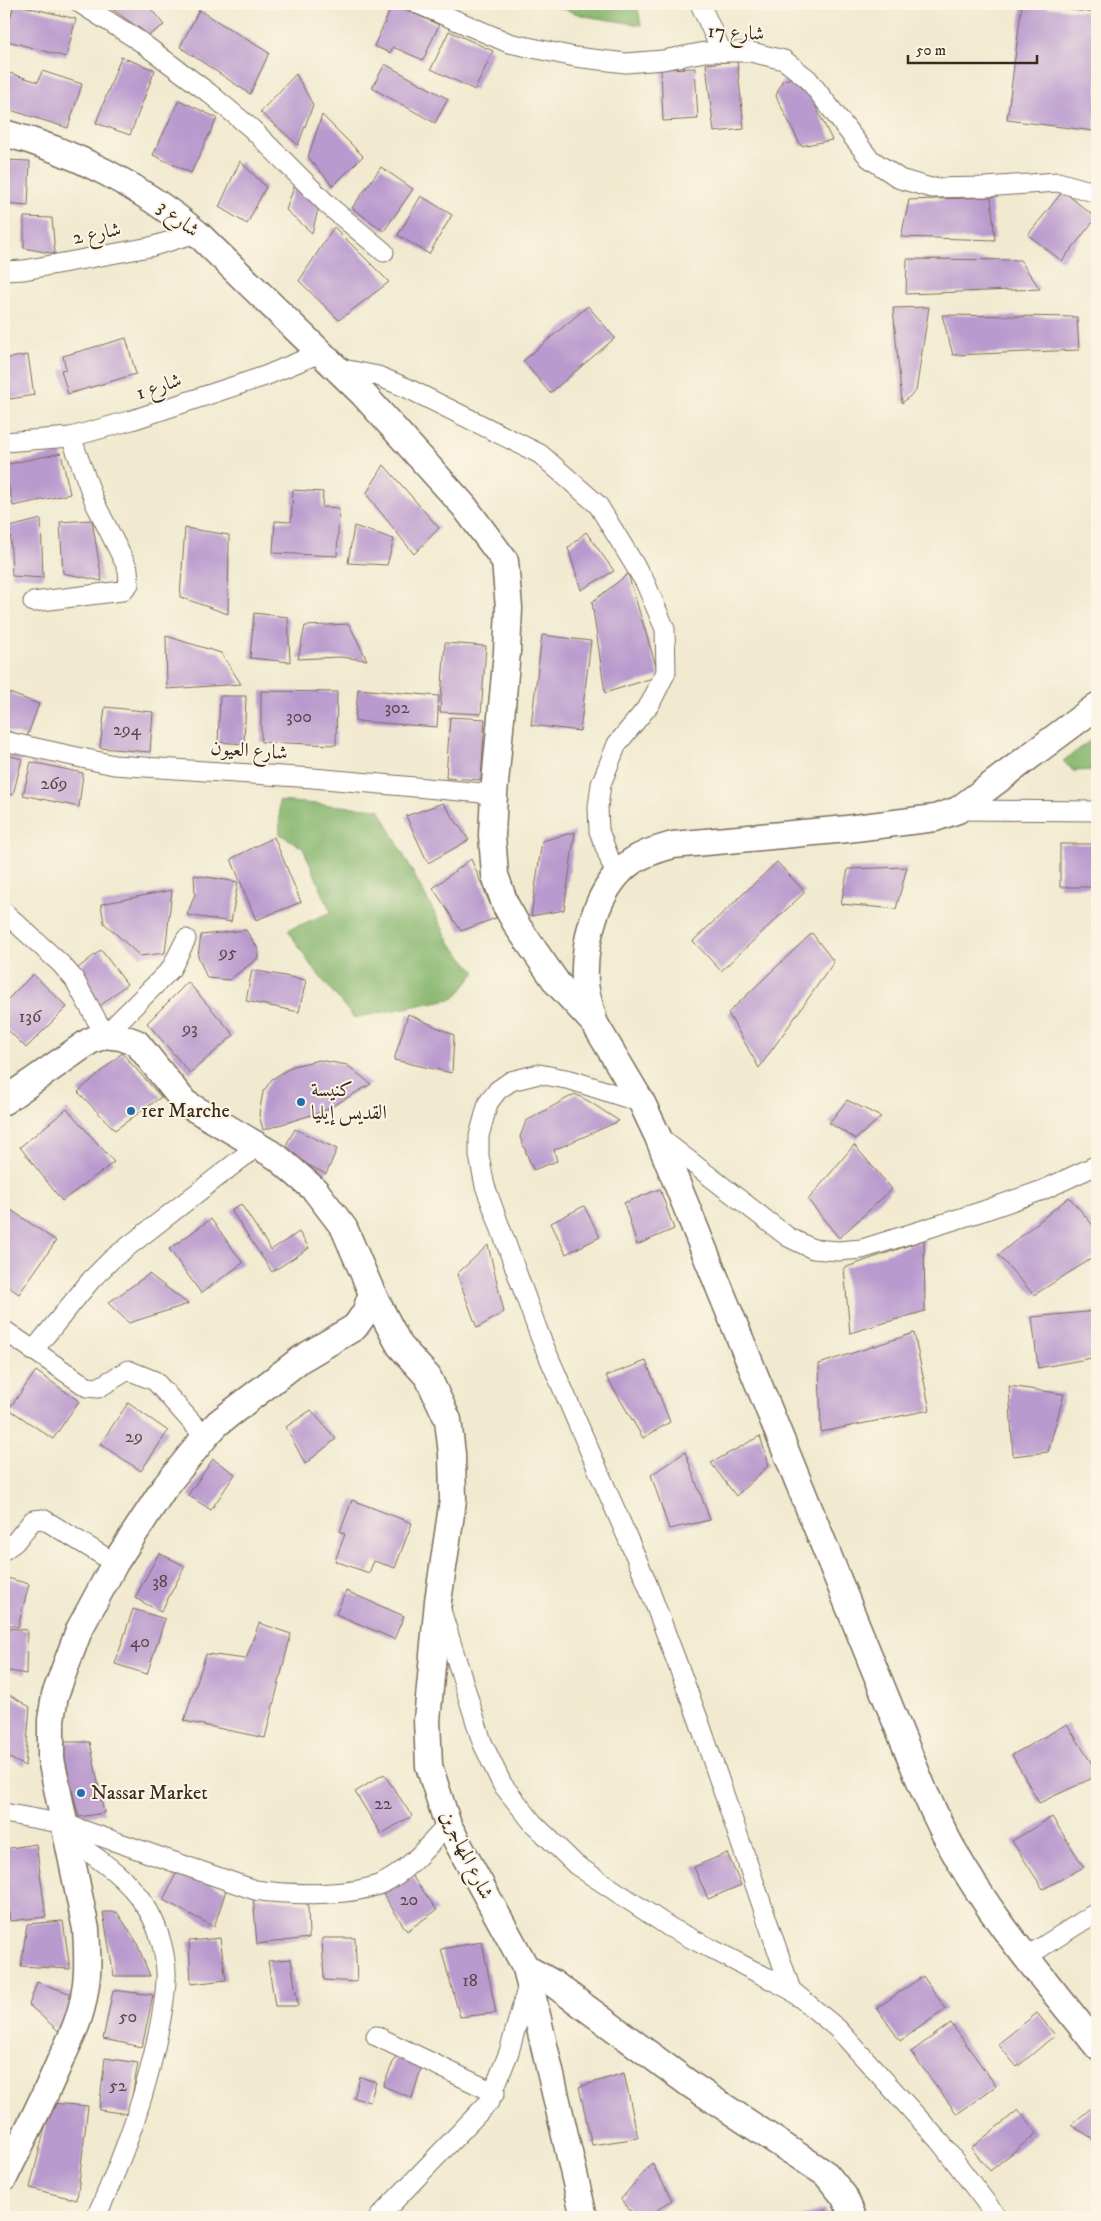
<svg xmlns="http://www.w3.org/2000/svg" width="1101" height="2221" font-family="'IM FELL DW Pica',Amiri,serif">
  <style>
    .forest { fill: #88b76f; stroke: #627046 }
    .building { fill: #b99ace }
    .lines { fill: none; stroke-linecap: round; stroke-linejoin: round }
    .street-casing { stroke: #7b6d5c; stroke-width: 21 }
    .secondary-casing { stroke: #7b6d5c; stroke-width: 29 }
    .street { stroke: #fff; stroke-width: 19 }
    .secondary { stroke: #fff; stroke-width: 26 }
    .poi-dot { fill: #1f6fb2; stroke: #fcf5e5; stroke-width: 2 }
    .labels { text-anchor: middle; dominant-baseline: central; stroke-width: 4; stroke-linejoin: round; paint-order: stroke }
    .number-label { font-size: 18px; fill: #5a464a }
    .street-label { font-size: 20px; fill: #3b2a1e; stroke: #fcf5e5 }
    .poi-label { font-size: 20px; fill: #3b2a1e; stroke: #fcf5e5; text-anchor: start }
  </style>
  <rect width="100%" height="100%" fill="#fcf5e5"/>
  <filter id="ink" filterUnits="userSpaceOnUse"><feTurbulence type="fractalNoise" baseFrequency=".02" numOctaves="2"/><feDisplacementMap in="SourceGraphic" scale="10" xChannelSelector="R" yChannelSelector="G"/><feConvolveMatrix kernelMatrix="1 2 1 2 8 2 1 2 1" color-interpolation-filters="sRGB"/></filter>
  <filter id="wash" filterUnits="userSpaceOnUse"><feTurbulence type="fractalNoise" baseFrequency=".0096" numOctaves="4" result="noise"/><feDisplacementMap in="SourceGraphic" scale="20" xChannelSelector="R" yChannelSelector="G"/><feGaussianBlur stdDeviation="1.12" result="paint"/><feColorMatrix in="noise" values="0 0 0 0 0 0 0 0 0 0 0 0 0 0 0 0 0 1.4 0 .05"/><feComposite in="paint" operator="in"/></filter>
  <g filter="url(#wash)">
    <rect width="100%" height="100%" fill="#f1ead0"/>
    <!-- forest -->
    <g class="forest">
      <path d="M 549,4 L 637,4 L 641,25 L 584,16 Z"/>
      <path d="M 1097,736 L 1097,770 L 1073,771 L 1063,761 Z"/>
      <path d="M 279,801 L 379,809 L 451,944 L 476,972 L 455,998 L 354,1018 L 312,967 L 288,930 L 331,912 L 303,848 L 280,834 Z"/>
    </g>
    <g id="blocks">
      <!-- building -->
      <g class="building">
        <path d="M 14,4 L 76,19 L 66,57 L 4,40 Z"/>
        <path d="M 113,4 L 147,4 L 164,25 L 149,35 L 112,9 Z"/>
        <path d="M 393,4 L 439,25 L 423,60 L 393,47 L 390,53 L 374,46 Z"/>
        <path d="M 1022,4 L 1097,13 L 1097,106 L 1094,131 L 1007,120 Z"/>
        <path d="M 199,10 L 269,53 L 250,94 L 180,47 Z"/>
        <path d="M 449,31 L 493,51 L 475,90 L 431,69 Z"/>
        <path d="M 121,57 L 155,70 L 130,135 L 96,123 Z"/>
        <path d="M 737,61 L 744,129 L 714,132 L 706,64 Z"/>
        <path d="M 385,64 L 448,99 L 435,123 L 372,88 Z"/>
        <path d="M 695,68 L 698,119 L 663,121 L 661,69 Z"/>
        <path d="M 42,71 L 82,84 L 68,128 L 4,108 L 4,79 L 6,72 L 38,82 Z"/>
        <path d="M 296,74 L 313,105 L 298,145 L 260,112 Z"/>
        <path d="M 800,75 L 832,140 L 801,146 L 776,96 L 782,81 Z"/>
        <path d="M 179,100 L 217,118 L 191,173 L 153,155 Z"/>
        <path d="M 322,115 L 363,156 L 333,186 L 308,157 Z"/>
        <path d="M 4,160 L 30,161 L 28,206 L 4,204 Z"/>
        <path d="M 240,161 L 266,187 L 247,224 L 219,207 Z"/>
        <path d="M 381,167 L 413,189 L 384,231 L 352,208 Z"/>
        <path d="M 296,181 L 321,198 L 312,233 L 286,210 Z"/>
        <path d="M 1063,191 L 1096,218 L 1062,261 L 1028,235 Z"/>
        <path d="M 421,196 L 452,215 L 429,254 L 398,235 Z"/>
        <path d="M 991,197 L 995,240 L 901,237 L 909,200 Z"/>
        <path d="M 24,217 L 52,218 L 55,254 L 24,248 Z"/>
        <path d="M 334,227 L 389,282 L 339,320 L 299,281 Z"/>
        <path d="M 907,259 L 1020,260 L 1040,289 L 906,294 Z"/>
        <path d="M 588,306 L 615,338 L 550,393 L 523,361 Z"/>
        <path d="M 929,307 L 916,391 L 902,403 L 893,308 Z"/>
        <path d="M 942,315 L 1077,317 L 1079,350 L 953,355 Z"/>
        <path d="M 126,338 L 136,374 L 68,394 L 61,370 L 66,369 L 63,356 Z"/>
        <path d="M 28,355 L 34,395 L 4,400 L 4,359 Z"/>
        <path d="M 61,453 L 70,494 L 13,506 L 4,465 Z"/>
        <path d="M 384,465 L 439,528 L 414,554 L 366,494 Z"/>
        <path d="M 293,490 L 323,492 L 322,507 L 339,508 L 337,556 L 273,553 L 275,521 L 291,522 Z"/>
        <path d="M 41,519 L 43,578 L 12,576 L 10,527 Z"/>
        <path d="M 92,520 L 102,581 L 63,573 L 60,522 Z"/>
        <path d="M 354,526 L 394,539 L 387,565 L 348,563 Z"/>
        <path d="M 185,528 L 229,535 L 228,614 L 180,597 Z"/>
        <path d="M 586,532 L 614,571 L 581,590 L 568,548 Z"/>
        <path d="M 628,574 L 659,676 L 605,693 L 592,602 Z"/>
        <path d="M 254,613 L 288,617 L 290,662 L 250,658 Z"/>
        <path d="M 349,624 L 367,660 L 339,657 L 298,659 L 305,626 Z"/>
        <path d="M 542,635 L 591,641 L 580,731 L 531,725 Z"/>
        <path d="M 166,636 L 221,653 L 241,684 L 167,689 Z"/>
        <path d="M 445,643 L 486,646 L 481,714 L 440,712 Z"/>
        <path d="M 358,689 L 439,696 L 437,727 L 355,721 Z"/>
        <path d="M 4,691 L 39,704 L 27,737 L 4,730 Z"/>
        <path d="M 261,691 L 337,692 L 336,745 L 261,742 Z"/>
        <path d="M 220,696 L 246,696 L 244,744 L 218,742 Z"/>
        <path d="M 105,707 L 153,712 L 150,752 L 100,748 Z"/>
        <path d="M 450,717 L 485,719 L 481,780 L 446,778 Z"/>
        <path d="M 4,754 L 22,759 L 13,795 L 4,793 Z"/>
        <path d="M 31,762 L 83,773 L 79,807 L 23,795 Z"/>
        <path d="M 443,803 L 469,840 L 428,863 L 406,816 Z"/>
        <path d="M 575,832 L 564,910 L 531,916 L 542,841 Z"/>
        <path d="M 274,837 L 301,902 L 256,920 L 231,859 Z"/>
        <rect x="1060" y="844" width="37" height="43"/>
        <path d="M 471,859 L 496,918 L 461,931 L 433,888 Z"/>
        <path d="M 777,862 L 805,892 L 721,971 L 693,941 Z"/>
        <path d="M 907,867 L 896,909 L 841,904 L 848,869 Z"/>
        <path d="M 194,875 L 238,882 L 231,922 L 187,915 L 195,894 Z"/>
        <path d="M 172,890 L 165,953 L 140,956 L 104,923 L 101,904 Z"/>
        <path d="M 246,930 L 258,949 L 258,958 L 229,980 L 207,978 L 198,956 L 201,935 Z"/>
        <path d="M 812,933 L 834,962 L 759,1068 L 728,1013 Z"/>
        <path d="M 101,950 L 127,984 L 100,1006 L 73,972 Z"/>
        <path d="M 252,970 L 306,980 L 299,1012 L 246,1001 Z"/>
        <path d="M 33,974 L 67,1007 L 26,1048 L 4,1026 L 4,1003 Z"/>
        <path d="M 188,982 L 234,1035 L 190,1073 L 147,1023 Z"/>
        <path d="M 408,1014 L 454,1035 L 452,1073 L 394,1060 Z"/>
        <path d="M 122,1053 L 161,1097 L 115,1130 L 78,1092 Z"/>
        <path d="M 319,1060 L 347,1065 L 371,1084 L 324,1111 L 263,1130 L 259,1114 L 263,1092 L 272,1079 L 293,1066 Z"/>
        <path d="M 575,1094 L 590,1102 L 619,1121 L 554,1150 L 557,1161 L 533,1170 L 520,1137 L 526,1121 Z"/>
        <path d="M 847,1100 L 881,1117 L 856,1139 L 829,1123 Z"/>
        <path d="M 67,1109 L 114,1162 L 62,1201 L 20,1147 Z"/>
        <path d="M 295,1129 L 337,1149 L 326,1174 L 282,1152 Z"/>
        <path d="M 854,1145 L 892,1189 L 839,1238 L 808,1200 Z"/>
        <path d="M 660,1189 L 674,1229 L 637,1245 L 624,1203 Z"/>
        <path d="M 1069,1197 L 1097,1230 L 1097,1255 L 1034,1295 L 998,1255 Z"/>
        <path d="M 241,1204 L 271,1250 L 299,1232 L 309,1248 L 272,1272 L 231,1210 Z"/>
        <path d="M 4,1205 L 56,1241 L 19,1294 L 4,1284 Z"/>
        <path d="M 584,1206 L 600,1237 L 566,1254 L 551,1223 Z"/>
        <path d="M 211,1219 L 243,1263 L 201,1293 L 169,1249 Z"/>
        <path d="M 924,1240 L 925,1311 L 850,1333 L 844,1268 Z"/>
        <path d="M 488,1245 L 504,1312 L 477,1328 L 457,1274 Z"/>
        <path d="M 149,1274 L 188,1304 L 129,1323 L 108,1303 Z"/>
        <path d="M 1096,1311 L 1097,1357 L 1038,1368 L 1032,1317 Z"/>
        <path d="M 914,1333 L 930,1410 L 821,1432 L 819,1364 Z"/>
        <path d="M 646,1361 L 670,1422 L 643,1438 L 606,1376 Z"/>
        <path d="M 36,1371 L 79,1401 L 53,1439 L 9,1409 Z"/>
        <path d="M 1009,1386 L 1064,1394 L 1048,1452 L 1013,1456 Z"/>
        <path d="M 128,1403 L 168,1431 L 141,1471 L 100,1444 Z"/>
        <path d="M 311,1410 L 336,1439 L 305,1464 L 286,1427 Z"/>
        <path d="M 760,1436 L 769,1465 L 736,1496 L 711,1463 Z"/>
        <path d="M 685,1452 L 710,1520 L 669,1529 L 651,1475 Z"/>
        <path d="M 213,1459 L 235,1474 L 211,1510 L 188,1495 Z"/>
        <path d="M 352,1500 L 412,1523 L 395,1568 L 374,1561 L 369,1573 L 335,1561 L 345,1534 L 340,1532 Z"/>
        <path d="M 159,1553 L 185,1566 L 161,1612 L 135,1598 Z"/>
        <path d="M 4,1577 L 29,1584 L 18,1627 L 4,1623 Z"/>
        <path d="M 346,1591 L 404,1616 L 394,1639 L 336,1614 Z"/>
        <path d="M 133,1609 L 165,1619 L 147,1674 L 115,1664 Z"/>
        <path d="M 259,1623 L 291,1634 L 265,1738 L 184,1721 L 206,1654 L 246,1659 Z"/>
        <path d="M 4,1627 L 27,1630 L 26,1674 L 4,1670 Z"/>
        <path d="M 4,1692 L 30,1707 L 25,1766 L 4,1755 Z"/>
        <path d="M 1067,1724 L 1097,1772 L 1097,1776 L 1039,1803 L 1012,1755 Z"/>
        <path d="M 60,1742 L 90,1742 L 104,1813 L 79,1817 Z"/>
        <path d="M 384,1774 L 412,1816 L 381,1834 L 355,1792 Z"/>
        <path d="M 1052,1817 L 1084,1867 L 1043,1889 L 1012,1841 Z"/>
        <path d="M 36,1844 L 46,1917 L 10,1921 L 4,1874 L 4,1849 Z"/>
        <path d="M 727,1853 L 741,1885 L 708,1899 L 694,1867 Z"/>
        <path d="M 178,1870 L 226,1890 L 214,1927 L 163,1900 Z"/>
        <path d="M 409,1872 L 437,1910 L 407,1931 L 381,1891 Z"/>
        <path d="M 253,1896 L 308,1904 L 309,1938 L 257,1944 Z"/>
        <path d="M 103,1912 L 117,1912 L 136,1941 L 150,1976 L 114,1976 Z"/>
        <path d="M 63,1921 L 70,1969 L 21,1966 L 27,1924 Z"/>
        <path d="M 220,1938 L 226,1980 L 191,1984 L 189,1941 Z"/>
        <path d="M 322,1938 L 355,1938 L 357,1982 L 324,1980 Z"/>
        <path d="M 482,1942 L 496,2013 L 460,2017 L 441,1949 Z"/>
        <path d="M 291,1959 L 298,2006 L 275,2006 L 268,1961 Z"/>
        <path d="M 923,1976 L 946,2009 L 900,2041 L 877,2008 Z"/>
        <path d="M 37,1982 L 72,1994 L 61,2033 L 29,2005 Z"/>
        <path d="M 113,1990 L 153,1995 L 142,2047 L 103,2039 Z"/>
        <path d="M 1037,2013 L 1055,2035 L 1017,2067 L 998,2044 Z"/>
        <path d="M 951,2023 L 996,2086 L 957,2114 L 911,2052 Z"/>
        <path d="M 398,2051 L 423,2062 L 412,2098 L 383,2086 Z"/>
        <path d="M 105,2058 L 138,2063 L 129,2114 L 99,2110 Z"/>
        <path d="M 624,2073 L 638,2138 L 592,2145 L 579,2087 Z"/>
        <path d="M 360,2077 L 376,2082 L 370,2102 L 354,2098 Z"/>
        <path d="M 51,2103 L 88,2106 L 77,2200 L 30,2188 Z"/>
        <path d="M 1097,2103 L 1097,2141 L 1071,2125 Z"/>
        <path d="M 1018,2110 L 1037,2133 L 990,2171 L 971,2148 Z"/>
        <path d="M 652,2163 L 672,2200 L 647,2217 L 635,2217 L 621,2199 Z"/>
        <path d="M 825,2209 L 828,2217 L 797,2217 Z"/>
        <path d="M 18,2213 L 42,2216 L 42,2217 L 18,2217 Z"/>
      </g>
    </g>
  </g>
  <g filter="url(#ink)">
    <use href="#blocks" fill-opacity="0" stroke="#7b6d5c" stroke-width="1"/>
    <g class="lines">
      <defs>
        <g id="street">
          <path d="M 81,4 L 138,40 L 209,93 L 252,129 L 329,206 L 384,252"/>
          <path d="M 418,4 L 509,43 L 575,57 L 626,63 L 663,60 L 705,52 L 751,52 L 784,60 L 808,79 L 869,158 L 900,179 L 931,188 L 985,187 L 1058,182 L 1097,193"/>
          <path d="M 700,4 L 722,52"/>
          <path d="M 4,271 L 24,270 L 150,247 L 197,233"/>
          <path d="M 338,368 L 378,376 L 407,388 L 540,454 L 598,505 L 645,582 L 665,629 L 666,672 L 650,704 L 617,744 L 601,784 L 598,807 L 599,831 L 616,876"/>
          <path d="M 4,442 L 71,437 L 132,420 L 265,376 L 322,352"/>
          <path d="M 33,602 L 122,591 L 129,584 L 128,569 L 95,503 L 71,437"/>
          <path d="M 4,741 L 114,765 L 313,778 L 494,794"/>
          <path d="M 958,810 L 1097,811"/>
          <path d="M 4,912 L 61,964 L 74,979 L 105,1035 L 171,969 L 186,939"/>
          <path d="M 642,1103 L 571,1080 L 539,1074 L 511,1081 L 498,1090 L 488,1103 L 479,1136 L 479,1156 L 485,1186 L 541,1339 L 645,1578 L 699,1721 L 791,1990"/>
          <path d="M 660,1138 L 788,1237 L 813,1249 L 838,1251 L 862,1249 L 983,1211 L 1043,1190 L 1097,1165"/>
          <path d="M 4,1330 L 87,1387 L 98,1388 L 128,1370 L 155,1381 L 205,1437"/>
          <path d="M 33,1351 L 91,1280 L 112,1259 L 256,1147"/>
          <path d="M 4,1550 L 15,1542 L 33,1520 L 43,1519 L 115,1563"/>
          <path d="M 441,1610 L 482,1742 L 502,1784 L 533,1823 L 576,1865 L 671,1928 L 791,1990 L 838,2029 L 941,2143 L 997,2217"/>
          <path d="M 4,1813 L 65,1824 L 255,1890 C 288,1895 355,1897 385,1882 C 409,1870 429,1844 448,1825"/>
          <path d="M 68,1837 C 95,1857 125,1875 144,1904 C 157,1922 165,1950 166,1971 C 167,1989 163,2007 160,2024 C 147,2093 125,2154 96,2217"/>
          <path d="M 1026,1957 L 1097,1912"/>
          <path d="M 376,2036 L 495,2093"/>
          <path d="M 379,2217 L 489,2102 L 509,2052 L 528,1985"/>
        </g>
        <g id="secondary">
          <path d="M 4,133 C 74,151 142,187 197,233 L 363,394 L 464,506 L 505,561 L 509,608 L 507,652 L 494,794 L 492,835 L 495,875 L 505,904 L 518,927 L 557,983 L 595,1024 L 642,1103 L 658,1137 L 924,1791 C 933,1809 941,1828 951,1846 C 990,1918 1046,1981 1097,2046"/>
          <path d="M 594,1021 C 591,1009 586,996 585,983 C 583,942 596,888 631,862 C 644,853 659,849 673,845 L 847,829 L 935,818 L 958,810 L 1097,706"/>
          <path d="M 4,1101 L 90,1041 L 105,1035 L 121,1037 L 137,1043 L 185,1103 L 277,1157 L 315,1190 L 344,1228 L 372,1293 L 394,1335 L 400,1346 L 428,1377 L 448,1420 L 452,1454 L 453,1500 L 438,1601 L 427,1720 L 429,1766 L 448,1825 L 526,1968 L 584,2217"/>
          <path d="M 526,1968 L 551,1982 L 691,2085 L 826,2174 L 844,2196 L 853,2217"/>
          <path d="M 4,2178 C 23,2139 43,2101 60,2061 C 71,2039 82,2015 85,1990 C 89,1970 87,1949 86,1929 L 51,1759 L 51,1720 L 55,1695 L 79,1630 L 115,1563 L 164,1488 L 205,1437 L 218,1423 L 301,1359 L 355,1327 L 365,1313 L 372,1293"/>
        </g>
      </defs>
      <!-- street casing -->
      <use href="#street" class="street-casing"/>
      <!-- secondary casing -->
      <use href="#secondary" class="secondary-casing"/>
      <!-- street -->
      <use href="#street" class="street"/>
      <!-- secondary -->
      <use href="#secondary" class="secondary"/>
    </g>
  </g>
  <!-- markers -->
  <g class="poi-dot">
    <circle cx="301" cy="1102" r="5"/>
    <circle cx="131" cy="1111" r="5"/>
    <circle cx="81" cy="1793" r="5"/>
  </g>
  <g class="labels">
    <!-- number labels -->
    <g class="number-label">
      <text x="397" y="708">302</text>
      <text x="299" y="717">300</text>
      <text x="127" y="730">294</text>
      <text x="54" y="784">269</text>
      <text x="228" y="953">95</text>
      <text x="30" y="1017">136</text>
      <text x="190" y="1029">93</text>
      <text x="134" y="1437">29</text>
      <text x="160" y="1582">38</text>
      <text x="140" y="1642">40</text>
      <text x="383" y="1804">22</text>
      <text x="409" y="1900">20</text>
      <text x="470" y="1981">18</text>
      <text x="128" y="2017">50</text>
      <text x="118" y="2086">52</text>
    </g>
    <!-- street labels -->
    <g class="street-label">
      <text transform="translate(736 33) rotate(3)">شارع 17</text>
      <text transform="translate(178 219) rotate(38)">شارع 3</text>
      <text transform="translate(97 234) rotate(-11)">شارع 2</text>
      <text transform="translate(159 387) rotate(-18)">شارع 1</text>
      <text transform="translate(249 751) rotate(4)">شارع العيون</text>
      <text transform="translate(466 1855) rotate(64)">شارع المهاجرين</text>
    </g>
    <!-- poi labels -->
    <g class="poi-label">
      <text x="311" y="1090">كنيسة<tspan x="311" dy="23">القديس إيليا</tspan></text>
      <text x="141" y="1111">1er Marche</text>
      <text x="91" y="1793">Nassar Market</text>
    </g>
  </g>
  <!-- margin -->
  <rect width="1101" height="2221" fill="none" stroke="#fcf5e5" stroke-width="20"/>
  <!-- scale -->
  <path d="M908 55v8h129v-8" fill="none" stroke="#3b2a1e" stroke-width="2.5"/>
  <text x="916" y="55" font-size="15" fill="#3b2a1e" stroke="#fcf5e5" stroke-width="4" paint-order="stroke">50 m</text>
</svg>
